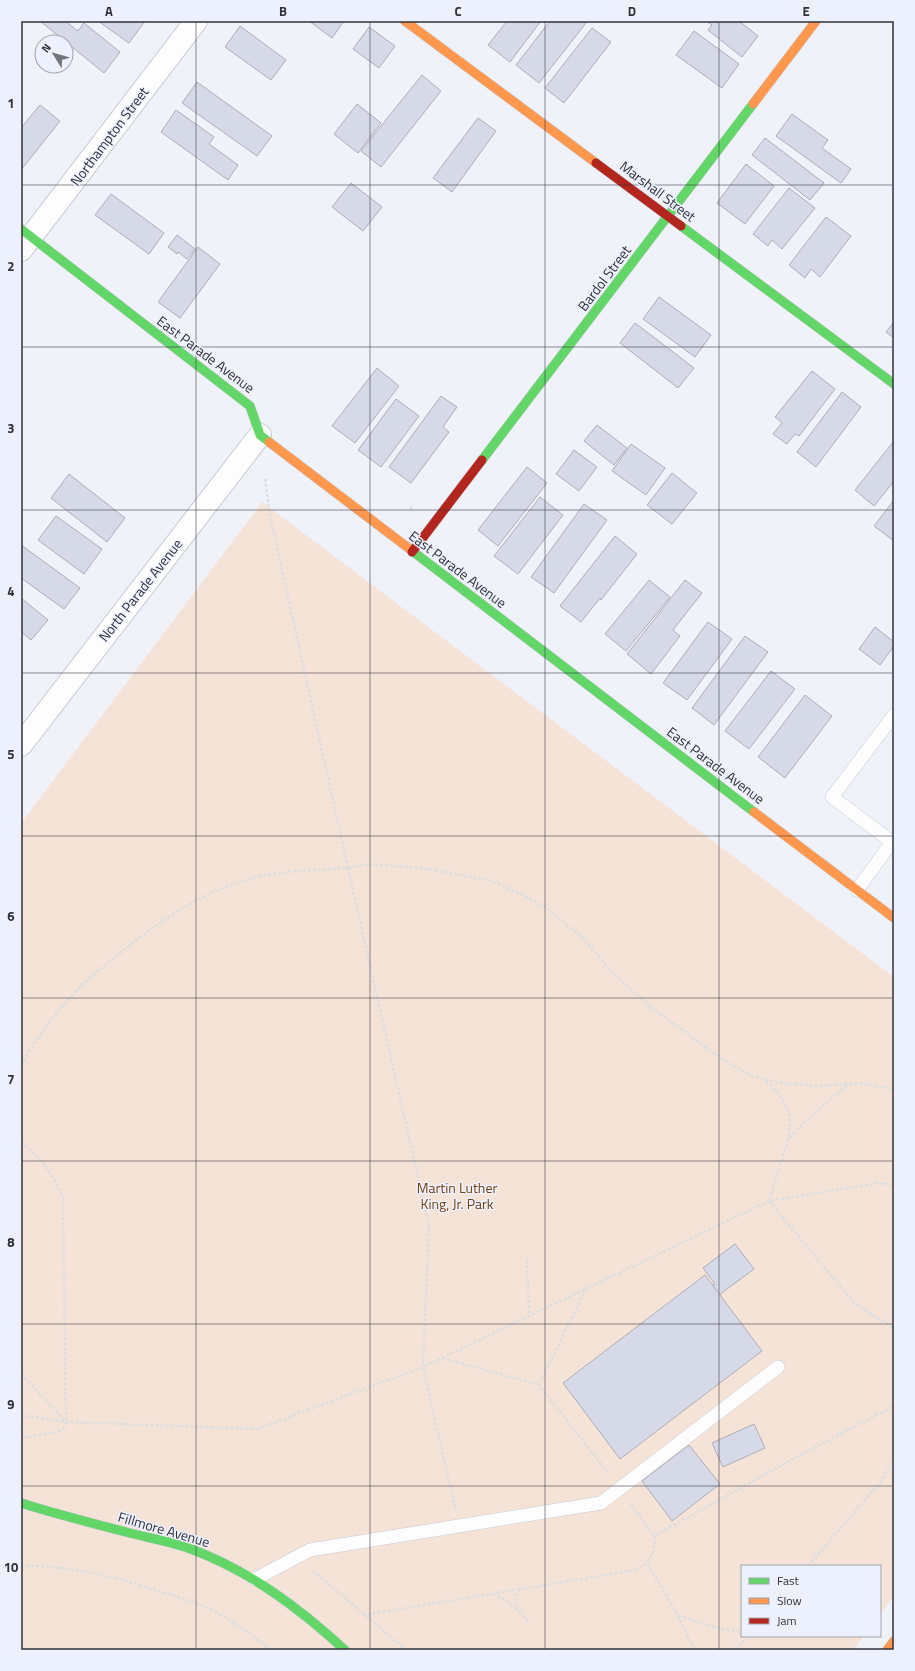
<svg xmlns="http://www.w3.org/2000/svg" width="915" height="1671" font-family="'Titillium Web',sans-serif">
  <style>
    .green { fill: #f6e3d7 }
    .building { fill: #d6dae8; stroke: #adafb7 }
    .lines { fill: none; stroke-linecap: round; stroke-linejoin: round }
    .lane-casing { stroke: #c8cad2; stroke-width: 14 }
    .street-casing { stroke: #c8cad2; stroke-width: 24 }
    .fast-casing { stroke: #c8cad2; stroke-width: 10 }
    .slow-casing { stroke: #c8cad2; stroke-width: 10 }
    .jam-casing { stroke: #c8cad2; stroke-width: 10 }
    .path { stroke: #dddee0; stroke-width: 2.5; stroke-dasharray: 3 2; stroke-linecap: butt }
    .lane { stroke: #fdfdfe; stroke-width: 13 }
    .street { stroke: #fdfdfe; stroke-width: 22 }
    .fast { stroke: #63d668; stroke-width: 9 }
    .slow { stroke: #ff974d; stroke-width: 9 }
    .jam { stroke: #b3261e; stroke-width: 9 }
    .grid { fill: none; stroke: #30323a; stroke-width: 1; stroke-opacity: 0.55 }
    .labels { text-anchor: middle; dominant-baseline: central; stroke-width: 3; stroke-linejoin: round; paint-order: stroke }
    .street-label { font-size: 14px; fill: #30323a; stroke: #edf0fd }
    .park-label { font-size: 14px; fill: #764313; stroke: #edf0fd }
    .neatline { fill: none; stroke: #30323a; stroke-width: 1.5 }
    .grid-label { font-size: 13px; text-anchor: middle; font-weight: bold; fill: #30323a }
  </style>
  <rect width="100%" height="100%" fill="#f0f2fa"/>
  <!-- green -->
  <path class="green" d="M 262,502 L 894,977 L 894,1597 L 880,1615 L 880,1566 L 742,1566 L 742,1636 L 864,1636 L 853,1650 L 21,1650 L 21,823 Z"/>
  <!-- building -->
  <g class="building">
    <path d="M 40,21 L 65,21 L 78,31 L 84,23 L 120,52 L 104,73 Z"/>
    <path d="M 98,21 L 145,21 L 129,43 Z"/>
    <path d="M 309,21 L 344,21 L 332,38 Z"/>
    <path d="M 507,21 L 541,21 L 510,62 L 488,45 Z"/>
    <path d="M 550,21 L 583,21 L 586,23 L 539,83 L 516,65 Z"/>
    <path d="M 706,21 L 739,21 L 758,36 L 742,57 L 708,30 L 712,25 Z"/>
    <path d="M 240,26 L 286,60 L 271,80 L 225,47 Z"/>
    <path d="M 369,27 L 395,46 L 379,68 L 353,49 Z"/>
    <path d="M 592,28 L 611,42 L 564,103 L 545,88 Z"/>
    <path d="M 694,31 L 739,64 L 722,88 L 676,55 Z"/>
    <path d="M 422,75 L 441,91 L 381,167 L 361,151 Z"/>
    <path d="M 197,82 L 272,136 L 257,156 L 182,103 Z"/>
    <path d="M 357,104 L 381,123 L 358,153 L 334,134 Z"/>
    <path d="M 40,105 L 60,121 L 21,170 L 21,128 Z"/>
    <path d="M 176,110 L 214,137 L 209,144 L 238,165 L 228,180 L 161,132 Z"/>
    <path d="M 792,114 L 828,140 L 822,148 L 851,169 L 841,183 L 776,136 Z"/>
    <path d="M 478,118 L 496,131 L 452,192 L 433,178 Z"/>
    <path d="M 765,138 L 824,183 L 810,200 L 752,155 Z"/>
    <path d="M 746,164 L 774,186 L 745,224 L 717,203 Z"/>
    <path d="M 351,183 L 382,207 L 363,231 L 332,207 Z"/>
    <path d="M 789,188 L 815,208 L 782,249 L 772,240 L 768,246 L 753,234 Z"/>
    <path d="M 111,194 L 164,233 L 149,254 L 95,215 Z"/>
    <path d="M 826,217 L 851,236 L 820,277 L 811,269 L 805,278 L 789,265 Z"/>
    <path d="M 177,235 L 195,249 L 187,259 L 178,252 L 177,254 L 168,247 Z"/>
    <path d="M 198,247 L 220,264 L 180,318 L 158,302 Z"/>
    <path d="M 659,297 L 711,335 L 695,357 L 643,319 Z"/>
    <path d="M 894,322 L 894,338 L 886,332 Z"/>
    <path d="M 635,323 L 694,368 L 678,388 L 620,343 Z"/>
    <path d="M 377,368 L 399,386 L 355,443 L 332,426 Z"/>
    <path d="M 812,371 L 835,389 L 799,436 L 795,434 L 787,444 L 773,434 L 782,423 L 775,417 Z"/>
    <path d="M 842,392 L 861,407 L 816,467 L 797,452 Z"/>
    <path d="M 441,396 L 457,407 L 443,427 L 449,432 L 411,483 L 389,467 Z"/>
    <path d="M 396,399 L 419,416 L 381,467 L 358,450 Z"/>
    <path d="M 597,425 L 627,448 L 614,465 L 584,441 Z"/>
    <path d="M 894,441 L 894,481 L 874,506 L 855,490 Z"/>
    <path d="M 631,444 L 665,468 L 646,495 L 612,471 Z"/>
    <path d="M 574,450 L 597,467 L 579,491 L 556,474 Z"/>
    <path d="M 527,467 L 547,483 L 498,546 L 478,530 Z"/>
    <path d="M 672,473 L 697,493 L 672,524 L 647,505 Z"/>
    <path d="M 69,474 L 125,518 L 107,542 L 51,498 Z"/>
    <path d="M 540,497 L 563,515 L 518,574 L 494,556 Z"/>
    <path d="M 894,500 L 894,541 L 874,526 Z"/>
    <path d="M 584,504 L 607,520 L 554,593 L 531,577 Z"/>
    <path d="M 56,516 L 102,549 L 84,574 L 38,540 Z"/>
    <path d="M 615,536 L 637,554 L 601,600 L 600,598 L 581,622 L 560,606 Z"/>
    <path d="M 21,545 L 80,588 L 64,609 L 21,578 Z"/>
    <path d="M 649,580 L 670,597 L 626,651 L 605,634 Z"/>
    <path d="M 685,580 L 702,593 L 673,630 L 680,636 L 651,674 L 627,654 Z"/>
    <path d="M 21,598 L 48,620 L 31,640 L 21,632 Z"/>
    <path d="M 708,622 L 732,639 L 687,700 L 663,683 Z"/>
    <path d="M 875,627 L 894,642 L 894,646 L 880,665 L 859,649 Z"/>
    <path d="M 745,636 L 768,652 L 714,725 L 692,708 Z"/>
    <path d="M 771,671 L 795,689 L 749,749 L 725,731 Z"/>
    <path d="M 805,695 L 832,716 L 785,778 L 758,757 Z"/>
    <path d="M 735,1244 L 754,1269 L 719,1295 L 712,1285 L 715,1284 L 703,1268 Z"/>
    <path d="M 705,1275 L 762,1351 L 620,1459 L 563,1383 Z"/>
    <path d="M 754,1424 L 765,1448 L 723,1467 L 712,1443 Z"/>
    <path d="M 689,1445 L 720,1484 L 672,1521 L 642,1481 Z"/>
  </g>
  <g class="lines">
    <defs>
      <g id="lane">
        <path d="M 894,715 L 832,797 L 892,842 L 894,840"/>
        <path d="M 857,890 L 892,842"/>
        <path d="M 255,1579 L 310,1550 L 601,1503 L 778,1367"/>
      </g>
      <g id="street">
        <path d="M 21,250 L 196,21"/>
        <path d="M 21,745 L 260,435"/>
      </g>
      <g id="fast">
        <path d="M 681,226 L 894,384"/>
        <path d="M 21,229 L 250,406 L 260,435 L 269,442"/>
        <path d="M 482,460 L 753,104"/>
        <path d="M 411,550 L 754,812"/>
        <path d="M 21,1503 C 56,1514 91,1523 126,1532 C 148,1538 170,1541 191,1549 C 250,1571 299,1608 345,1650"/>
      </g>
      <g id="slow">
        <path d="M 405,21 L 596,163"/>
        <path d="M 753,104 L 816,21"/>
        <path d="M 269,442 L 411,550"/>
        <path d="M 754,812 L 894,918"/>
        <path d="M 887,1650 L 894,1641"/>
      </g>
      <g id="jam">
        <path d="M 596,163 L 681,226"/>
        <path d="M 412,552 L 482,460"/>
      </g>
    </defs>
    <!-- lane casing -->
    <use href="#lane" class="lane-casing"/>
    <!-- street casing -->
    <use href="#street" class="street-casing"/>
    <!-- fast casing -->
    <use href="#fast" class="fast-casing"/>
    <!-- slow casing -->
    <use href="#slow" class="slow-casing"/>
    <!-- jam casing -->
    <use href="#jam" class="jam-casing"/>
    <!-- path -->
    <g class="path">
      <path d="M 410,507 L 413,512"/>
      <path d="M 21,1065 C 35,1042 50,1019 69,999 C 82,984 98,970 114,958 C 154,925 198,893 249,879 C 282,870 315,870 348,868 L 270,516 L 265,479"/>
      <path d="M 766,1081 C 776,1091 789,1105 790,1121 C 790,1127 789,1134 788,1140"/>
      <path d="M 847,1085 L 799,1127 L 788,1140 L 769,1201 L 854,1303 L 894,1328"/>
      <path d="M 21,1142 C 42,1160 51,1172 63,1197 L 66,1422 L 64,1428 L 56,1432 L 21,1438"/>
      <path d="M 527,1260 L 529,1316"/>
      <path d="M 586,1289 L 539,1385 L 608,1473"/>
      <path d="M 442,1358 L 539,1385"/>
      <path d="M 21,1374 L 66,1421"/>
      <path d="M 21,1415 L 66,1422 L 257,1429 L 423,1367 L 769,1201 L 878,1183 L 894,1185"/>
      <path d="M 631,1504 L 654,1536"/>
      <path d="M 455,1508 L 423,1367 L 429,1226 L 348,868 L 367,864 L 423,868 L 492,881 L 523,895 L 547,908 L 582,937 L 611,971 L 648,1005 L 719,1057 L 751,1076 L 781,1083 L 820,1086 L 858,1083 L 894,1089"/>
      <path d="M 21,1566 C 68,1565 111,1576 156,1590 C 178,1597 200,1603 221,1615 C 239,1625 255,1638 271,1650"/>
      <path d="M 808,1566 L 882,1480 L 894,1458"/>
      <path d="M 313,1571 L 406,1650"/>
      <path d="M 520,1589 L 516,1597 L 516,1608 L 529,1623"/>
      <path d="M 493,1594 L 505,1600 L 516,1608"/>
      <path d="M 363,1615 L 636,1570 L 647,1563"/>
      <path d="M 679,1615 C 700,1623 720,1630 742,1632"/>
      <path d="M 694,1650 L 678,1615 L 647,1563 C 653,1553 656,1547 654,1536 L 804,1453 L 894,1406"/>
      <path d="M 735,1650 L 748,1636"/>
    </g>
    <!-- lane -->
    <use href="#lane" class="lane"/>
    <!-- street -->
    <use href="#street" class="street"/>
    <!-- fast -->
    <use href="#fast" class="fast"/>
    <!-- slow -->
    <use href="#slow" class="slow"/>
    <!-- jam -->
    <use href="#jam" class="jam"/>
  </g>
  <!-- grid -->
  <path class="grid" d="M 196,21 L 196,1650M 370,21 L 370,1650M 545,21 L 545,1650M 719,21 L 719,1650M 21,185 L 894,185M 21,347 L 894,347M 21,510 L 894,510M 21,673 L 894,673M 21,836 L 894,836M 21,998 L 894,998M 21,1161 L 894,1161M 21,1324 L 894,1324M 21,1486 L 894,1486"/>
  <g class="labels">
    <!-- street labels -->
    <g class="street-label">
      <text transform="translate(109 136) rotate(-53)">Northampton Street</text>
      <text transform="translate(658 191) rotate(37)">Marshall Street</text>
      <text transform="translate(604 278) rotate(-53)">Bardol Street</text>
      <text transform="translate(206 354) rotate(37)">East Parade Avenue</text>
      <text transform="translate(458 569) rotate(37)">East Parade Avenue</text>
      <text transform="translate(140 590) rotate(-52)">North Parade Avenue</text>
      <text transform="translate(716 765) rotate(37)">East Parade Avenue</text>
      <text transform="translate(164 1529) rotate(16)">Fillmore Avenue</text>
    </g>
    <!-- park labels -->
    <g class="park-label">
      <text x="457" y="1187">Martin Luther<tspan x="457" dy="16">King, Jr. Park</tspan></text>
    </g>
  </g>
  <!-- border -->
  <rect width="915" height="1671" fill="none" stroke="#edf0fd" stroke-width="44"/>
  <!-- legend -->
  <rect x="741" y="1565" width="140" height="72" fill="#edf0fd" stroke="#a1a4af"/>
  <rect x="749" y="1578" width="20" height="6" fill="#63d668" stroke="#a1a4af"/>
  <text x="777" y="1585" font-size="12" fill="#30323a">Fast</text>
  <rect x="749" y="1598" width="20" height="6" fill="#ff974d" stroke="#a1a4af"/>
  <text x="777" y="1605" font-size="12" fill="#30323a">Slow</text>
  <rect x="749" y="1618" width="20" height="6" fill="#b3261e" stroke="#a1a4af"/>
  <text x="777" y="1625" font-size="12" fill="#30323a">Jam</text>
  <!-- north arrow -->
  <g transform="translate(54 54) rotate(307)"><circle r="19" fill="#edf0fd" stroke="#a1a4af"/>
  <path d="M0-3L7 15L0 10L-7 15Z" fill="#73757d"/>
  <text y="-6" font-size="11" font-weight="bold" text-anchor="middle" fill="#30323a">N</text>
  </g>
  <rect x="22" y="22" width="871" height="1627" class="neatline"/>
  <g class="grid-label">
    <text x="109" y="16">A</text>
    <text x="283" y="16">B</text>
    <text x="458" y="16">C</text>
    <text x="632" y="16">D</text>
    <text x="806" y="16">E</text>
    <text x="11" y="108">1</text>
    <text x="11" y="271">2</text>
    <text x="11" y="433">3</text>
    <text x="11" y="596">4</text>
    <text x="11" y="759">5</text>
    <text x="11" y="921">6</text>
    <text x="11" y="1084">7</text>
    <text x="11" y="1247">8</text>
    <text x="11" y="1409">9</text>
    <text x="11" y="1572">10</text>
  </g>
</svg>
